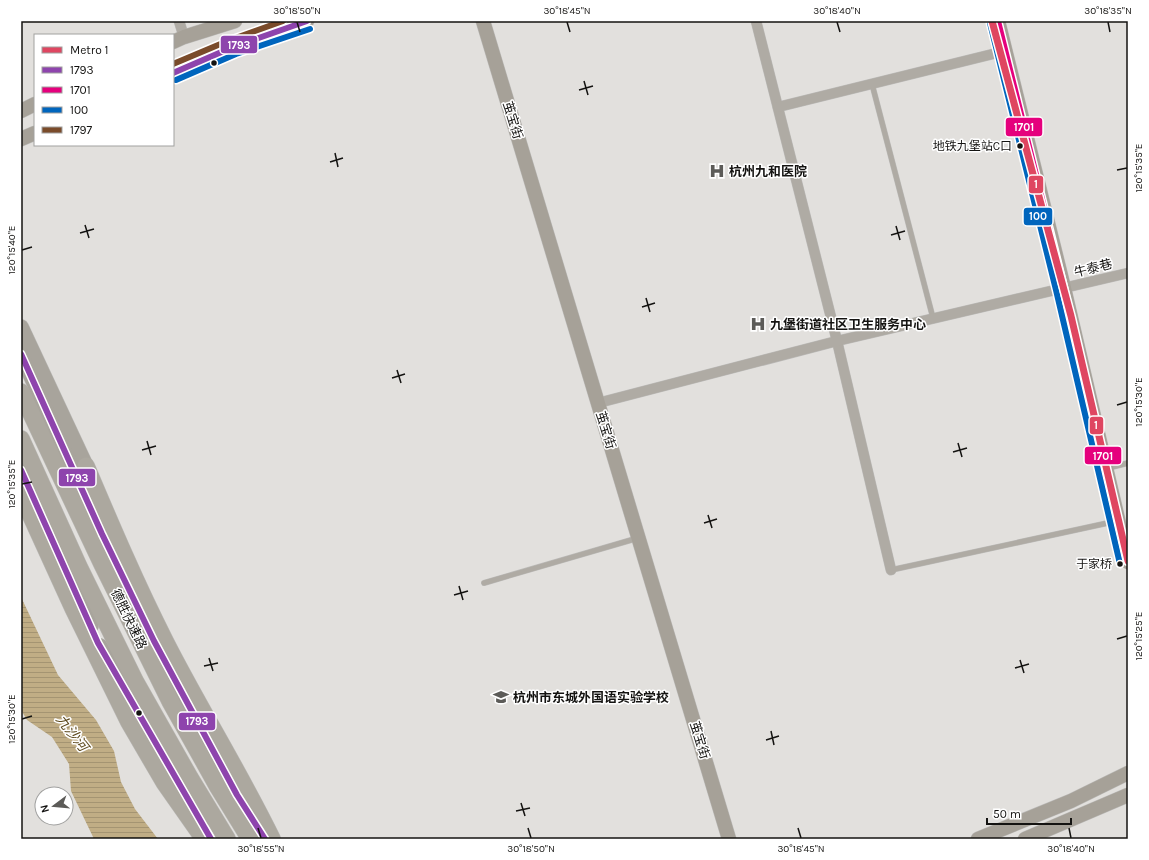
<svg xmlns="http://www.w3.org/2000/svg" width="1149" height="860" font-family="Karla,'Noto Sans SC',sans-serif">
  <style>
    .water { fill: url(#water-rules) }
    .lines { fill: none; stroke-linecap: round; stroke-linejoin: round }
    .lane-casing { stroke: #bcbbb9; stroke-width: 6 }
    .street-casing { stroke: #bcbbb9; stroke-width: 11 }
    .secondary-casing { stroke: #bcbbb9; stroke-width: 15 }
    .primary-casing { stroke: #bcbbb9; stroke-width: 16 }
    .highway-casing { stroke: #bcbbb9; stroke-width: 18 }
    .lane { stroke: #afaba4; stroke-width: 5 }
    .street { stroke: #afaba4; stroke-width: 10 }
    .secondary { stroke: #a6a198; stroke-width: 14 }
    .primary { stroke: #a8a49c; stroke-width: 15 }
    .highway { stroke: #aca89f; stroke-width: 17 }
    .bus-1-casing { stroke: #fff; stroke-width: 9 }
    .bus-2-casing { stroke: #fff; stroke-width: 9 }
    .bus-3-casing { stroke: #fff; stroke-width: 9 }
    .bus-4-casing { stroke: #fff; stroke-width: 9 }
    .bus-1 { stroke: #8e44ad; stroke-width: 6 }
    .bus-2 { stroke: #e5007d; stroke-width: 6 }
    .bus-3 { stroke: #0065bd; stroke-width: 6 }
    .bus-4 { stroke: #7a4b2a; stroke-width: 6 }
    .metro-1-casing { stroke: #fff; stroke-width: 10 }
    .metro-1 { stroke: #df4661; stroke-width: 7 }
    .ticks { fill: none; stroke: #141311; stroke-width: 1.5 }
    .bus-dot { fill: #141311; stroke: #fff; stroke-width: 1.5 }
    .labels { text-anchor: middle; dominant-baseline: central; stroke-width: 3; stroke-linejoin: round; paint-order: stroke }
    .bus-label { font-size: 12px; fill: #141311; stroke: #fff; text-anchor: end }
    .street-label { font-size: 13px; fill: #141311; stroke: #fff }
    .poi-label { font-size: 13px; font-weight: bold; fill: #141311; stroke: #fff; text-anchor: start }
    .water-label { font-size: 14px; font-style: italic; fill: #5e4a1e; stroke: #fff }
    .line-badge { stroke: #fff; stroke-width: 1.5 }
    .badge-label { font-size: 11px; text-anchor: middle; font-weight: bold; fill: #fff }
    .neatline { fill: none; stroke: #141311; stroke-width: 1.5 }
    .ticks-label { font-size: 10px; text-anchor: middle; fill: #141311 }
  </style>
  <defs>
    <pattern id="water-rules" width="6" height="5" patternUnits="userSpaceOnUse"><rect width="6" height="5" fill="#c0ad85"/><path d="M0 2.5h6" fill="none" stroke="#a49472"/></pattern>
  </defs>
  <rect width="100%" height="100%" fill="#e2e0dd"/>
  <!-- water -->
  <path class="water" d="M 21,597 L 58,675 L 96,720 L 114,751 L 121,782 L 135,809 L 158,839 L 94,839 L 71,791 L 69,764 L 52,737 L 27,720 L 21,710 Z"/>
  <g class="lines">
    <defs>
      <g id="lane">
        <path d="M 872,84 L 933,318"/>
        <path d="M 1108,468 L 1128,463"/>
        <path d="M 891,570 L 1117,521"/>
        <path d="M 484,583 L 638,538"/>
      </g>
      <g id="street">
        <path d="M 179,21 L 184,37"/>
        <path d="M 756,21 L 837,341 L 891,570"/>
        <path d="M 778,107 L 1005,51"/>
        <path d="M 598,403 L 837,341 L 1128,273"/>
      </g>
      <g id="secondary">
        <path d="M 483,21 L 729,839"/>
        <path d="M 998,21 L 1064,288 L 1128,562"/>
        <path d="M 173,42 L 184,37 L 235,21"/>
        <path d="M 173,73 L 233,47 L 307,21"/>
        <path d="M 21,111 L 35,104"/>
        <path d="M 21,139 L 35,133"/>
        <path d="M 978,839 L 1071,801 L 1128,773"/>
        <path d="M 1025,839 L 1128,795"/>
      </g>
      <g id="primary">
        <path d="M 21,327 L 86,466"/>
        <path d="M 21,354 L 102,534 L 154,641 L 237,795 L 265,839"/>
        <path d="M 21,470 L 91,626"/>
        <path d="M 100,646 L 201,823"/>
      </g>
      <g id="highway">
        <path d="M 21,392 L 102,564 L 170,701 L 218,787 L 250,839"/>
        <path d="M 21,439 L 79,567 L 135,681 L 190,778 L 227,839"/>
        <path d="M 86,466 C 111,525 136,584 165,641 C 199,708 239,771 272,839"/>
        <path d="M 21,494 L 73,608 L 129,722 L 164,782 L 204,839"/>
      </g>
    </defs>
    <!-- lane casing -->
    <use href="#lane" class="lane-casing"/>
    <!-- street casing -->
    <use href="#street" class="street-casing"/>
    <!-- secondary casing -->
    <use href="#secondary" class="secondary-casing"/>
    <!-- primary casing -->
    <use href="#primary" class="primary-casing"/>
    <!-- highway casing -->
    <use href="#highway" class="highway-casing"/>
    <!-- lane -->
    <use href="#lane" class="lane"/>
    <!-- street -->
    <use href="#street" class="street"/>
    <!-- secondary -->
    <use href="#secondary" class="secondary"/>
    <!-- primary -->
    <use href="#primary" class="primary"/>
    <!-- highway -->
    <use href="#highway" class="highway"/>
    <defs>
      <g id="bus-1">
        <path d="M 173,73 L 233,47 L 307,21"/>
        <path d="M 21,354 L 102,534 L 154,641 L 237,795 L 265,839"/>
        <path d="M 21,470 L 98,643 L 211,839"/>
      </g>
      <path id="bus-2" d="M 998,21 L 1064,288 L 1128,562"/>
      <g id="bus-3">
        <path d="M 990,23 L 1056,290 L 1120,564"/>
        <path d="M 176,80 L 236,54 L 310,29"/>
      </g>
      <path id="bus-4" d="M 173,64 L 230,40 L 283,21"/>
    </defs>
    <!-- bus-1 casing -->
    <use href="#bus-1" class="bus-1-casing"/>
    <!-- bus-2 casing -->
    <use href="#bus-2" class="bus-2-casing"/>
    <!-- bus-3 casing -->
    <use href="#bus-3" class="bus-3-casing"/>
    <!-- bus-4 casing -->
    <use href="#bus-4" class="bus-4-casing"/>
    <!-- bus-1 -->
    <use href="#bus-1" class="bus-1"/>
    <!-- bus-2 -->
    <use href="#bus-2" class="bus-2"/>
    <!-- bus-3 -->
    <use href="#bus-3" class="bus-3"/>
    <!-- bus-4 -->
    <use href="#bus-4" class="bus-4"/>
    <defs>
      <path id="metro-1" d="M 992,21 L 1071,316 L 1128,561"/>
    </defs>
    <!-- metro-1 casing -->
    <use href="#metro-1" class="metro-1-casing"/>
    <!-- metro-1 -->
    <use href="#metro-1" class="metro-1"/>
  </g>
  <!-- ticks -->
  <path class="ticks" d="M 297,22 L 300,32M 567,22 L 570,32M 837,22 L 840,32M 1108,22 L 1110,32M 584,81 L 588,95M 579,90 L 593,86M 335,153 L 338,167M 330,162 L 343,158M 1117,170 L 1127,168M 85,225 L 89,238M 896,226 L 900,240M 80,233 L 94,229M 891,235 L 905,231M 22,250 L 32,247M 646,298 L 650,312M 642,307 L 655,303M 397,370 L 401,383M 392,378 L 405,374M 1117,405 L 1127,402M 147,441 L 151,455M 958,443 L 962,457M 142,450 L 156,446M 953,452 L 967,448M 22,484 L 32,482M 708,515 L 712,528M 704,523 L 717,519M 459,586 L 463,600M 454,595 L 468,591M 1117,639 L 1127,636M 209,658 L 213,671M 1020,660 L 1024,673M 204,666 L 218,663M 1015,668 L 1029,664M 22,719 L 32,716M 771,731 L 774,745M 766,740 L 779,736M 521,803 L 525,816M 516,811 L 530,808M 258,828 L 261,838M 528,828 L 531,838M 798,828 L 801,838M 1069,828 L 1071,838"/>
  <!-- icons -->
  <defs>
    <symbol id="hospital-bare" viewBox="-9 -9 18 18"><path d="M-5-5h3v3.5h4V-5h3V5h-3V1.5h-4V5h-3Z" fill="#5c5b58" stroke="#fff" stroke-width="2.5" paint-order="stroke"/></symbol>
    <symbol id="school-bare" viewBox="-9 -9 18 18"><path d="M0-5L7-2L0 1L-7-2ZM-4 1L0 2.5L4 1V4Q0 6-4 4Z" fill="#5c5b58" stroke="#fff" stroke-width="2.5" paint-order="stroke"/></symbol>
  </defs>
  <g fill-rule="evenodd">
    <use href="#hospital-bare" x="706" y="160" width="22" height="22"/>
    <use href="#hospital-bare" x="747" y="313" width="22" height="22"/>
    <use href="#school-bare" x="490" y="686" width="22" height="22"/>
  </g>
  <!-- markers -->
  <g class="bus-dot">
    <circle cx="214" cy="63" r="3.5"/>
    <circle cx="1020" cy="146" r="3.5"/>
    <circle cx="1120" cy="564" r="3.5"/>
    <circle cx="139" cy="713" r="3.5"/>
  </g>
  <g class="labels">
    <!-- bus labels -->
    <g class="bus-label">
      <text x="1012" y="146">地铁九堡站C口</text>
      <text x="1112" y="564">于家桥</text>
    </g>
    <!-- street labels -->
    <g class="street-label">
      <text transform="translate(513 120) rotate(73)">茧宝街</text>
      <text transform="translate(1093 268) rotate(-14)">牛泰巷</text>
      <text transform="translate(606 430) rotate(73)">茧宝街</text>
      <text transform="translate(129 619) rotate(64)">德胜快速路</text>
      <text transform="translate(700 740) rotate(73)">茧宝街</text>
    </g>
    <!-- poi labels -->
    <g class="poi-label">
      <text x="729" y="171">杭州九和医院</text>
      <text x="770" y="324">九堡街道社区卫生服务中心</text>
      <text x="513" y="697">杭州市东城外国语实验学校</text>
    </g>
    <!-- water labels -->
    <g class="water-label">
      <text transform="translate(72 733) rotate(52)">九沙河</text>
    </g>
  </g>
  <g class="line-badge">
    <rect x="220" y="35" width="38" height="19" rx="4" fill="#8e44ad"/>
    <rect x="1005" y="117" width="38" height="20" rx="4" fill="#e5007d"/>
    <rect x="1028" y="175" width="16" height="19" rx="4" fill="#df4661"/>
    <rect x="1023" y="207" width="30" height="19" rx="4" fill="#0065bd"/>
    <rect x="1089" y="416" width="15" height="19" rx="4" fill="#df4661"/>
    <rect x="1084" y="446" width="38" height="19" rx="4" fill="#e5007d"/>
    <rect x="58" y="468" width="38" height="19" rx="4" fill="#8e44ad"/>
    <rect x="178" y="712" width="38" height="19" rx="4" fill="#8e44ad"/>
  </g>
  <g class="badge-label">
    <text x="239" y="49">1793</text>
    <text x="1024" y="131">1701</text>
    <text x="1036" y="188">1</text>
    <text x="1038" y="220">100</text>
    <text x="1096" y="429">1</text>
    <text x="1103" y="460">1701</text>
    <text x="77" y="482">1793</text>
    <text x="197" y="725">1793</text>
  </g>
  <!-- border -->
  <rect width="1149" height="860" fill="none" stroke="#ffffff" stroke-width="44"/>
  <!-- legend -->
  <rect x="34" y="34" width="140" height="112" fill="#ffffff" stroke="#a1a1a0"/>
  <rect x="42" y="47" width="20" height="6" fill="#df4661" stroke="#a1a1a0"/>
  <text x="70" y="54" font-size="12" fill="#141311">Metro 1</text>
  <rect x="42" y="67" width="20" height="6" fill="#8e44ad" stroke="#a1a1a0"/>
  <text x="70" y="74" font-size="12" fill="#141311">1793</text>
  <rect x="42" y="87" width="20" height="6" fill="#e5007d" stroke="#a1a1a0"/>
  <text x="70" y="94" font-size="12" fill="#141311">1701</text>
  <rect x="42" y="107" width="20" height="6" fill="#0065bd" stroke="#a1a1a0"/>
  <text x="70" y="114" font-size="12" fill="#141311">100</text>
  <rect x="42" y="127" width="20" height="6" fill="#7a4b2a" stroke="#a1a1a0"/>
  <text x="70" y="134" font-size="12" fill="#141311">1797</text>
  <!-- north arrow -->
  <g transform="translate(54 806) rotate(254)"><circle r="19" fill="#ffffff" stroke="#a1a1a0"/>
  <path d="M0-3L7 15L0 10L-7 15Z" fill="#5c5b58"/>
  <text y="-6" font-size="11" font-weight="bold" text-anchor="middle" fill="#141311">N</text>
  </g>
  <!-- scale -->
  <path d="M987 818v6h84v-6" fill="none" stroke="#141311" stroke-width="2"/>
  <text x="993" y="818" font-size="12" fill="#141311" stroke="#ffffff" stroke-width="3" paint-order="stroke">50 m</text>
  <rect x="22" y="22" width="1105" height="816" class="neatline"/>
  <g class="ticks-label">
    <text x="297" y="14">30°18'50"N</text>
    <text x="567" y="14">30°18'45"N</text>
    <text x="837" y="14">30°18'40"N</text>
    <text x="1108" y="14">30°18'35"N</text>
    <text transform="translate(1138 168) rotate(-90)" y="4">120°15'35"E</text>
    <text transform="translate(11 250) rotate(-90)" y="4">120°15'40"E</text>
    <text transform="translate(1138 402) rotate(-90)" y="4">120°15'30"E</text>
    <text transform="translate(11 484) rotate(-90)" y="4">120°15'35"E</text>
    <text transform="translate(1138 636) rotate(-90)" y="4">120°15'25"E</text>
    <text transform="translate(11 719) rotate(-90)" y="4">120°15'30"E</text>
    <text x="261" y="852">30°18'55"N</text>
    <text x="531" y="852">30°18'50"N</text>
    <text x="801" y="852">30°18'45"N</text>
    <text x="1071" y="852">30°18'40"N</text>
  </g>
</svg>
